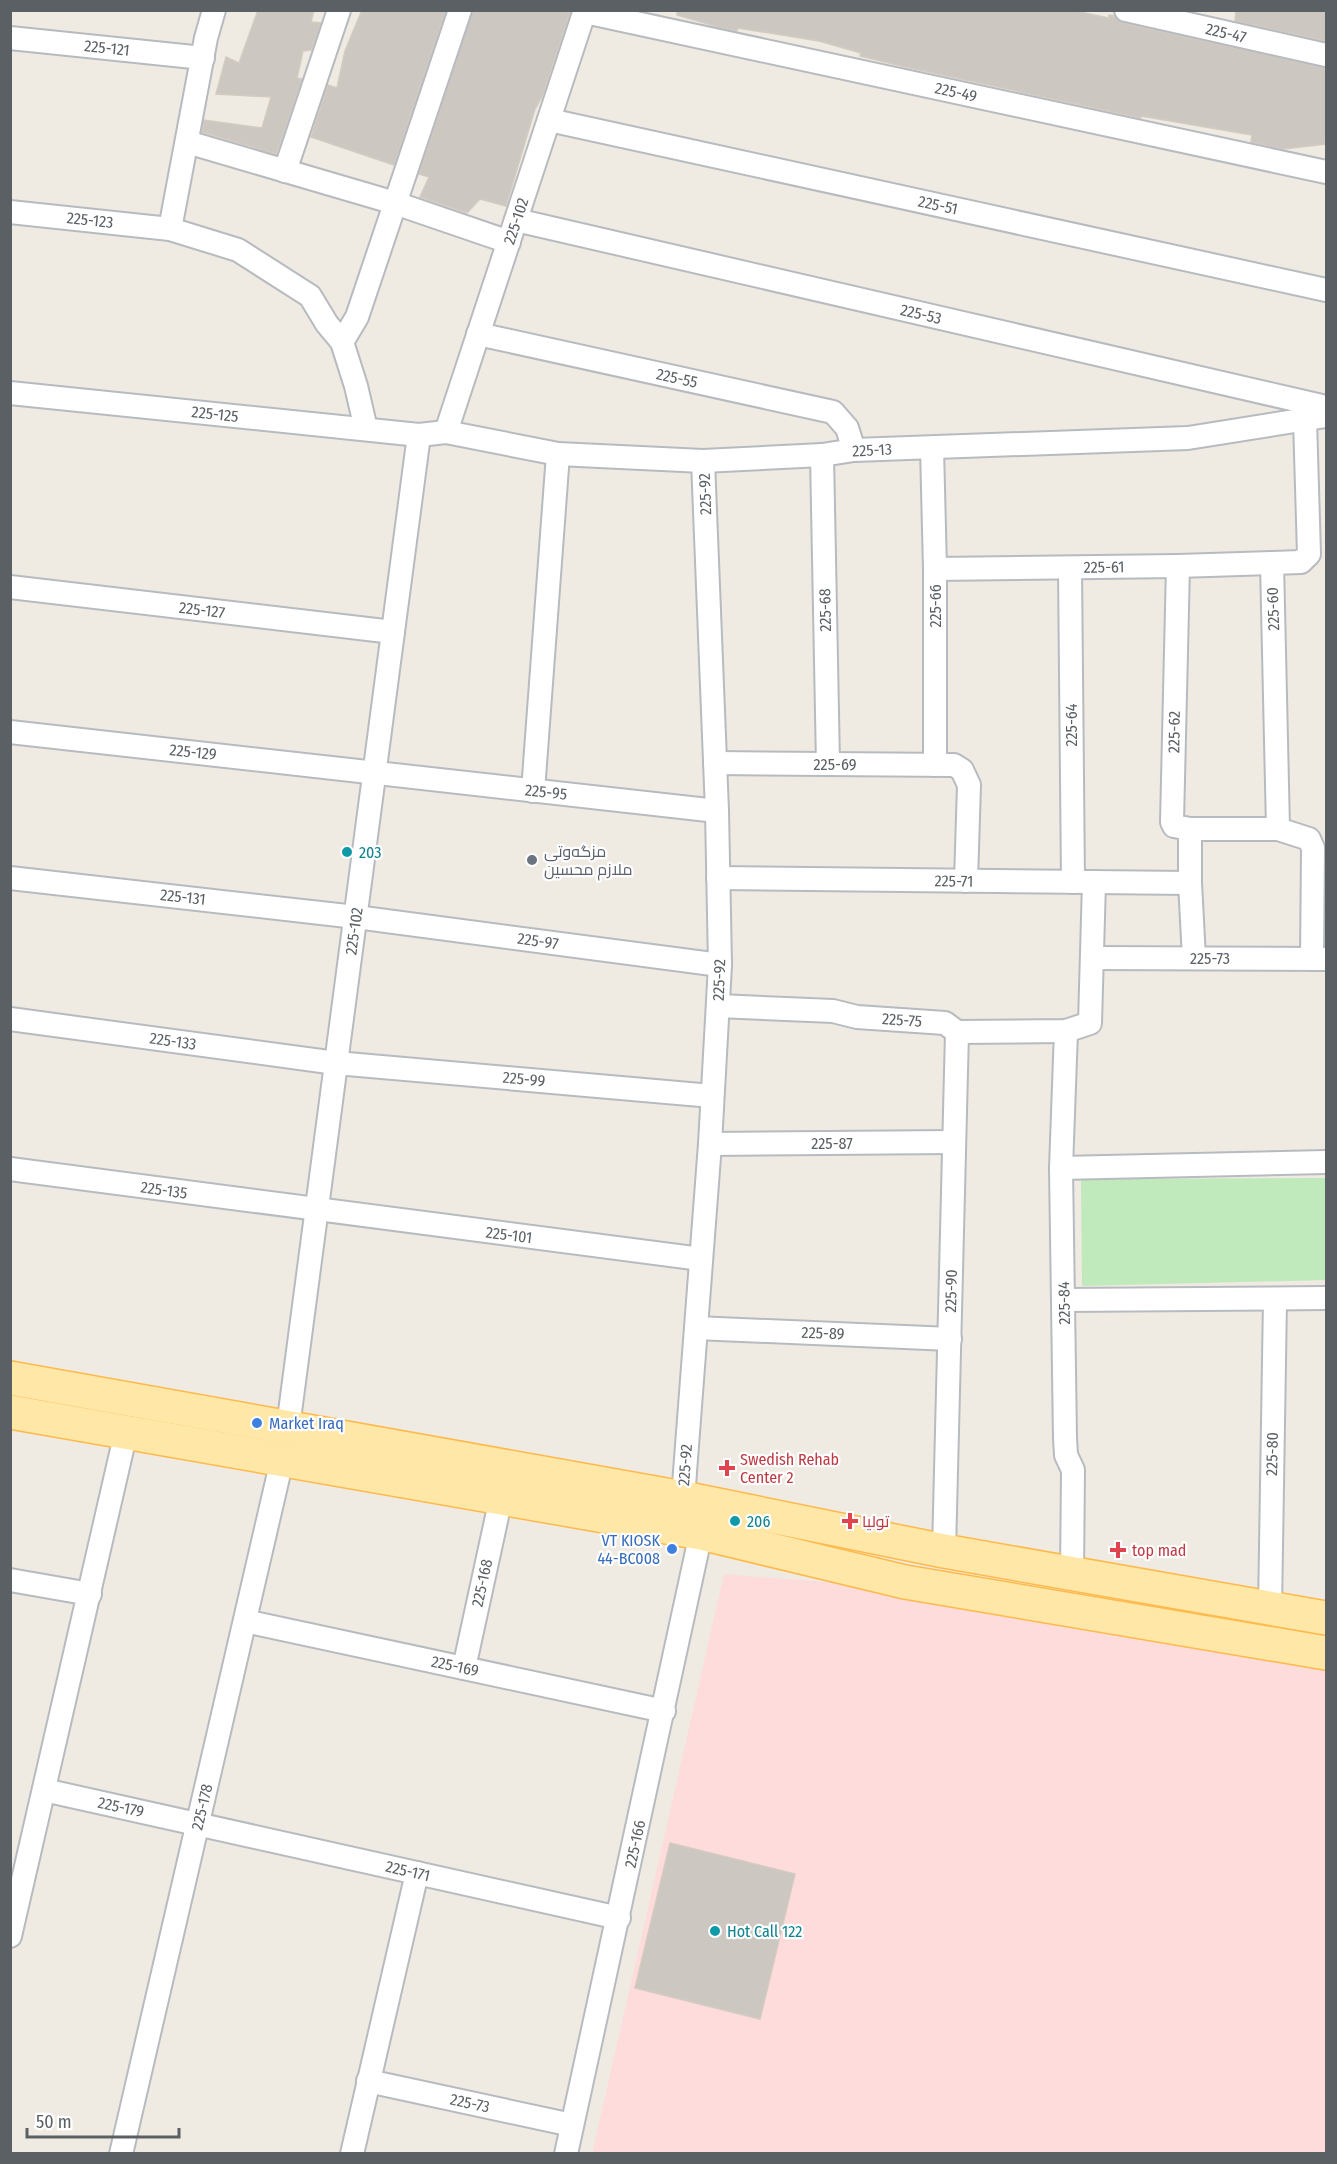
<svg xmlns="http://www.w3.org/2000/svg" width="1337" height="2164" font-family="'Fira Sans Condensed',Cairo,sans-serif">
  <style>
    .medical { fill: #fedcdc }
    .green { fill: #c0e9bc }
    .building { fill: #ccc7c1; stroke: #d4cbc0; stroke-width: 1.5 }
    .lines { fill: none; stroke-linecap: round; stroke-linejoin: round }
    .street-casing { stroke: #b7bbc0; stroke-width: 26 }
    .primary-casing { stroke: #ffb94b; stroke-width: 36 }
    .street { stroke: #fff; stroke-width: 22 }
    .primary { stroke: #ffe7a7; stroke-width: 33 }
    .culture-dot { fill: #0f9aa8; stroke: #fff; stroke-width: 2 }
    .worship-dot { fill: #6b7280; stroke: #fff; stroke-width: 2 }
    .shop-dot { fill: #3f7fe0; stroke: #fff; stroke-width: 2 }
    .health-dot { fill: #e0444e; stroke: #fff; stroke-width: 2 }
    .labels { text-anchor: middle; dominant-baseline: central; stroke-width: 4.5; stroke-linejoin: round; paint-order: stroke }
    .street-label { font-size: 16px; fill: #5a6064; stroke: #fff }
    .worship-label { font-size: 16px; fill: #5b616d; stroke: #fff; text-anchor: start }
    .culture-label { font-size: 16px; fill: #0d838f; stroke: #fff; text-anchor: start }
    .shop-label { font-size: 16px; fill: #366cbe; stroke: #fff; text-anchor: start }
    .health-label { font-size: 16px; fill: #be3a42; stroke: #fff; text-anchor: start }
  </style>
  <rect width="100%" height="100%" fill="#efebe2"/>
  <!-- medical -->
  <path class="medical" d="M 724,1574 L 966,1593 L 1326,1653 L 1326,2153 L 592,2154 Z"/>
  <!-- green -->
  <path class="green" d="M 1326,1178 L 1326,1280 L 1082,1286 L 1081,1179 Z"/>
  <!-- building -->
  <g class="building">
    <path d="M 258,10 L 314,10 L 311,22 L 321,23 L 311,50 L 303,51 L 297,78 L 302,79 L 276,154 L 202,132 L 204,120 L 262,128 L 271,97 L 216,94 L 226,57 L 239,63 Z"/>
    <path d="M 362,10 L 446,10 L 394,165 L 311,137 L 328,85 L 337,88 L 345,51 Z"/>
    <path d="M 473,10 L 571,10 L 542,97 L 535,109 L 506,206 L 480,199 L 467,213 L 420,197 L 429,177 L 419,174 Z"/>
    <path d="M 677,10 L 1070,10 L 1109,18 L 1109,15 L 1114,16 L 1123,23 L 1326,68 L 1326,144 L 1283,149 L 1251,142 L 1252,135 L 1141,116 L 1141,118 L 901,66 L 860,56 L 861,53 L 819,41 L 738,28 L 737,31 L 718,27 L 677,15 Z"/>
    <path d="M 1236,10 L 1326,10 L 1326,41 L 1235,21 Z"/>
    <path d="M 670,1843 L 795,1874 L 760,2019 L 635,1988 Z"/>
  </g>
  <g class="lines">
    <defs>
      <g id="street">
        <path d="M 1126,10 L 1326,55"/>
        <path d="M 585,12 L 1326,172"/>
        <path d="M 10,38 L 203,58"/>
        <path d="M 549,120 L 1326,290"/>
        <path d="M 187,142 L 395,203 L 509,242"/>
        <path d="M 285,171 L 339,10"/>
        <path d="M 10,212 L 170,229 L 238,250 L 310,296 L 327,324 L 342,342 L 356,386 L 366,429"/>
        <path d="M 516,220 L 1326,407"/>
        <path d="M 170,229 L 206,38 L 214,10"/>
        <path d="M 478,334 L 833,412 L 847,428 L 854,450"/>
        <path d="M 342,342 L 357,317 L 460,10"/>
        <path d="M 10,393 L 419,435 L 446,432 L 558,454 L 703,461 L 822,455 L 854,450 L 1188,438 L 1326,416"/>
        <path d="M 446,432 L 585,10"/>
        <path d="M 932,448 L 935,569 L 935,765"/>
        <path d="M 822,455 L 828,764"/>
        <path d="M 1178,566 L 1172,822 L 1174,826 L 1190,829 L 1190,883 L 1194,958"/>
        <path d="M 1070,568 L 1073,882"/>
        <path d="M 935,569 L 1178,566 L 1272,563"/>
        <path d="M 10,587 L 393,632"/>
        <path d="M 10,732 L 717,811"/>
        <path d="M 715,763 L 954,765 L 962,770 L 969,785 L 966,881"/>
        <path d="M 533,791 L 558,454"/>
        <path d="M 1190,829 L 1278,829 L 1309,839 L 1313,848 L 1312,959"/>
        <path d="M 1278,829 L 1272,563 L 1301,562 L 1309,554 L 1305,420"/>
        <path d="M 10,878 L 356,917 L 720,965"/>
        <path d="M 718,878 L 1190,883"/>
        <path d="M 1093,958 L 1326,959"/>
        <path d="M 718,1006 L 833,1011 L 857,1017 L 945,1023 L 957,1032 L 1066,1031 L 1090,1023 L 1094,882"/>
        <path d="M 10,1019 L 336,1063 L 712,1096"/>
        <path d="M 1066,1031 L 1061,1168 L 1065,1438 L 1066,1455 L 1073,1470 L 1072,1574"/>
        <path d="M 710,1144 L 953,1142"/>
        <path d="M 1061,1168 L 1326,1162"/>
        <path d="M 10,1169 L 701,1259"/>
        <path d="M 1064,1300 L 1326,1298"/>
        <path d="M 696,1328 L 950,1339"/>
        <path d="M 288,1427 L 419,435"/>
        <path d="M 683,1498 L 710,1144 L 720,965 L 717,811 L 703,461"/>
        <path d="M 944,1551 L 957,1032"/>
        <path d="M 10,1580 L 90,1594"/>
        <path d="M 1270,1609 L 1275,1299"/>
        <path d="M 245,1621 L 664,1711"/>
        <path d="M 464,1668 L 501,1498"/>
        <path d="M 44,1790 L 619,1918"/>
        <path d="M 10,1936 L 126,1432"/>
        <path d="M 368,2081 L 572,2125"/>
        <path d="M 121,2154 L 282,1460"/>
        <path d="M 352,2154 L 417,1873"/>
        <path d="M 566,2154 L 701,1533"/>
      </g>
      <g id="primary">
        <path d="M 10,1378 L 683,1498 L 944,1551 L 1326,1618"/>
        <path d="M 10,1412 L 701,1533 L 905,1582 L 1326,1653"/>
      </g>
    </defs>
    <!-- street casing -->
    <use href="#street" class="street-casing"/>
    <!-- primary casing -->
    <use href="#primary" class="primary-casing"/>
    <!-- street -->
    <use href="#street" class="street"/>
    <!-- primary -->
    <use href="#primary" class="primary"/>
  </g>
  <!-- markers -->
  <g class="culture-dot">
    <circle cx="347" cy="852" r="6"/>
    <circle cx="735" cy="1521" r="6"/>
    <circle cx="715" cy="1931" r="6"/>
  </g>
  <circle class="worship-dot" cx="532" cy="860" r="6"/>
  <g class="shop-dot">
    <circle cx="257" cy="1423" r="6"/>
    <circle cx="672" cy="1549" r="6"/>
  </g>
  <g class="health-dot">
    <path d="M724 1459h6v6h6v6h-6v6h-6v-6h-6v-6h6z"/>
    <path d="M847 1512h6v6h6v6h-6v6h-6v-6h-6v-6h6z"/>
    <path d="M1115 1541h6v6h6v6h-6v6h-6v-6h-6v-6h6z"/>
  </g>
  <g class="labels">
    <!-- street labels -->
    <g class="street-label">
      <text transform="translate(1226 33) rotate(13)">225-47</text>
      <text transform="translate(107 48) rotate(6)">225-121</text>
      <text transform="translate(956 92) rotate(12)">225-49</text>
      <text transform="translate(938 205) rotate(12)">225-51</text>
      <text transform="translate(90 220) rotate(6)">225-123</text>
      <text transform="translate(516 221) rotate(-72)">225-102</text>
      <text transform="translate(921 314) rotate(13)">225-53</text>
      <text transform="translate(677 378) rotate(12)">225-55</text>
      <text transform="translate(215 414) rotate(6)">225-125</text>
      <text transform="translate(872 450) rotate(-3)">225-13</text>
      <text transform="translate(705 494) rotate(-92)">225-92</text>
      <text transform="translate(1104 567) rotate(-1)">225-61</text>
      <text transform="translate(935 606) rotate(-90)">225-66</text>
      <text transform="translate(1273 609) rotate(-92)">225-60</text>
      <text transform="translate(202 610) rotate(7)">225-127</text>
      <text transform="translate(825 610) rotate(-91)">225-68</text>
      <text transform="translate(1071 725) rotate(-90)">225-64</text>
      <text transform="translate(1174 732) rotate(-89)">225-62</text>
      <text transform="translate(193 752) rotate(6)">225-129</text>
      <text x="835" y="764">225-69</text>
      <text transform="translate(546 792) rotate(6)">225-95</text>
      <text transform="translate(954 881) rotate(1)">225-71</text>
      <text transform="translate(183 897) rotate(6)">225-131</text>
      <text transform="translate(354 931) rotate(-82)">225-102</text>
      <text transform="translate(538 941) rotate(8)">225-97</text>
      <text x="1210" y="958">225-73</text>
      <text transform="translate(719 980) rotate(-88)">225-92</text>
      <text transform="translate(902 1020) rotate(4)">225-75</text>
      <text transform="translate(173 1041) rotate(8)">225-133</text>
      <text transform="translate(524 1079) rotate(5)">225-99</text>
      <text x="832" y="1143">225-87</text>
      <text transform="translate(164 1190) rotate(8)">225-135</text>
      <text transform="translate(509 1235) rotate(7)">225-101</text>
      <text transform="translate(951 1291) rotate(-89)">225-90</text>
      <text transform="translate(1064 1303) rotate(-91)">225-84</text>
      <text transform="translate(823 1333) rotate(2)">225-89</text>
      <text transform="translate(1272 1454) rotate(-89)">225-80</text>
      <text transform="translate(685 1465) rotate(-86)">225-92</text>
      <text transform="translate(482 1583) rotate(-78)">225-168</text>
      <text transform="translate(455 1666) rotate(12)">225-169</text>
      <text transform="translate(121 1807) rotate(12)">225-179</text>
      <text transform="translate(202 1807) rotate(-77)">225-178</text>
      <text transform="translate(635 1844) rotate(-78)">225-166</text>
      <text transform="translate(408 1871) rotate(13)">225-171</text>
      <text transform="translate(470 2103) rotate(12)">225-73</text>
    </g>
    <!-- worship labels -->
    <g class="worship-label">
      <text x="544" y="851">مزگه‌وتی<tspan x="544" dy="18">ملازم محسین</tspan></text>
    </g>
    <!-- culture labels -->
    <g class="culture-label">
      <text x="359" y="852">203</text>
      <text x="747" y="1521">206</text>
      <text x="727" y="1931">Hot Call 122</text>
    </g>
    <!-- shop labels -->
    <g class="shop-label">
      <text x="269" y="1423">Market Iraq</text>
      <text x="660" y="1540" text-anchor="end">VT KIOSK<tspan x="660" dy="18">44-BC008</tspan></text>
    </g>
    <!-- health labels -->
    <g class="health-label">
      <text x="740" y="1459">Swedish Rehab<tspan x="740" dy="18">Center 2</tspan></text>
      <text x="862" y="1521">تولیا</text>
      <text x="1132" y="1550">top mad</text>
    </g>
  </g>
  <!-- border -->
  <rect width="1337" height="2164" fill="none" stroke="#5a6064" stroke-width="24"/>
  <!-- scale -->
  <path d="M27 2128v9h152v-9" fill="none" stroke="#5a6064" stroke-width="3"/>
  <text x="36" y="2128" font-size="18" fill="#5a6064" stroke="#ffffff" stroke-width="4.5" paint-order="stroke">50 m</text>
</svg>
